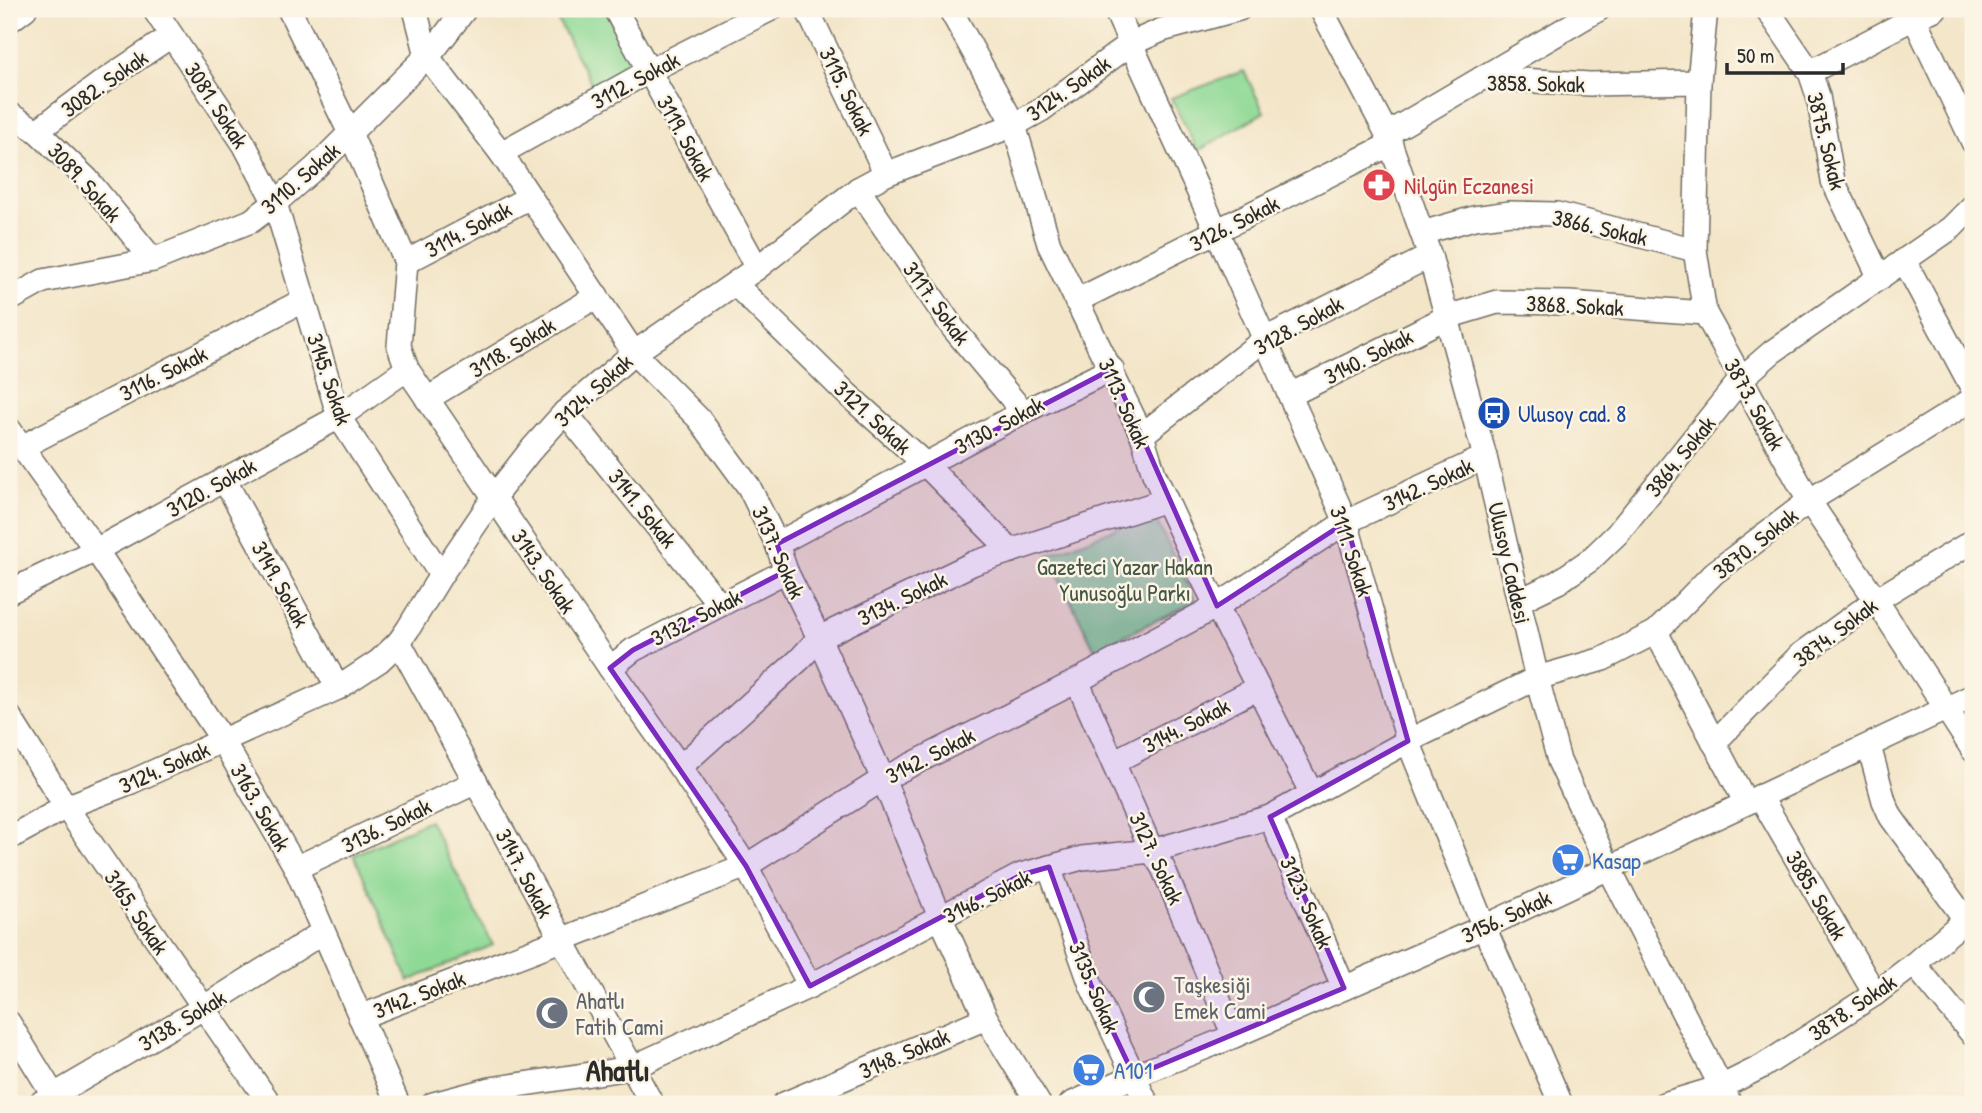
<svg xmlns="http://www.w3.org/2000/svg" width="1982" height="1113" font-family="'Patrick Hand',sans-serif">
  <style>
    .green { fill: #8ed995; stroke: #5c8260; stroke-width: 2 }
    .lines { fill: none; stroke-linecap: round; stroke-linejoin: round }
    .minor-casing { stroke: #716c62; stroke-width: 26 }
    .minor { stroke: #fff; stroke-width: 23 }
    .marked { fill: #7b2cbf; fill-opacity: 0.2; stroke: #7b2cbf; stroke-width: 5; stroke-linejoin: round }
    .labels { text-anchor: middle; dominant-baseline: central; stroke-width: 5; stroke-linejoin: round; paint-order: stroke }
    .street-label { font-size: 23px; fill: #2b2b2b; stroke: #fcf5e5 }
    .health-label { font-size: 23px; fill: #be3a42; stroke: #fcf5e5; text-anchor: start }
    .transit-label { font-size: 23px; fill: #164399; stroke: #fcf5e5; text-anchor: start }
    .park-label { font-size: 23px; fill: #445646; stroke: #fcf5e5 }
    .shop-label { font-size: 23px; fill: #366cbe; stroke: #fcf5e5; text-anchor: start }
    .worship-label { font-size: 23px; fill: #5b616d; stroke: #fcf5e5; text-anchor: start }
    .district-label { font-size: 30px; font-weight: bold; fill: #2b2b2b; stroke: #fcf5e5 }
  </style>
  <rect width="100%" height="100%" fill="#fcf5e5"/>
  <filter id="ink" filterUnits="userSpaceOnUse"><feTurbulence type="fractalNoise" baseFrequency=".0143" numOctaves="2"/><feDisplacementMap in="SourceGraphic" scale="14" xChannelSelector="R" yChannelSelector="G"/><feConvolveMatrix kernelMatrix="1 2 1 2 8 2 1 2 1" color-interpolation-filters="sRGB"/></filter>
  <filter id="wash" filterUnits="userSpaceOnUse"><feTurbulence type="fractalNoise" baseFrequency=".00686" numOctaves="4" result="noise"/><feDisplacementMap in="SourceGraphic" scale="28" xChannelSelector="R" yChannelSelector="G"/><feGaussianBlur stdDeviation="1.57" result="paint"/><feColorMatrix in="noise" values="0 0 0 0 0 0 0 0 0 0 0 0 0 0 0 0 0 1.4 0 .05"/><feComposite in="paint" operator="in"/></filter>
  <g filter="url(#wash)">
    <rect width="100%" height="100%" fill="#f3e5c8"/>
    <!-- green -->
    <g class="green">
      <path d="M 552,9 L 606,9 L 635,63 L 593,87 Z"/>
      <path d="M 1244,71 L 1264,112 L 1198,151 L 1171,98 Z"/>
      <path d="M 1153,514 L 1196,601 L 1095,650 L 1048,555 Z"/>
      <path d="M 429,820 L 493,945 L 409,981 L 354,855 Z"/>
    </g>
  </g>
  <g filter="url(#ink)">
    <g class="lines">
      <defs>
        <g id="minor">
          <path d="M 154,9 L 244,144 L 275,203 L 339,417 L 441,575"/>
          <path d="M 289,9 L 350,133 L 406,262 L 399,346 L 407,369 L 610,668 L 680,767 L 746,866 L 810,986"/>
          <path d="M 415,9 L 427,56 L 501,153 L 634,353 L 699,419 L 749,487 L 777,544 L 786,571 L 819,638 L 883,779 L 941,919 L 986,1018 L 1039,1104"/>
          <path d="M 615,9 L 757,268"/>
          <path d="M 807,9 L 886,174"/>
          <path d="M 950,9 L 1014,125 L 1049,244 L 1142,435 L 1154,474 L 1198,569 L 1312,794"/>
          <path d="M 1115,9 L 1217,232 L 1346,522 L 1408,741 L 1484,927 L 1561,1104"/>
          <path d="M 1321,9 L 1387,134 L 1430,256 L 1485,457 L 1537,678 L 1559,761 L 1609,868 L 1730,1104"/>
          <path d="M 1706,9 L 1699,82 L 1695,250 L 1705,313 L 1809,501 L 1876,600 L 1973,750"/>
          <path d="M 1767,9 L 1810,72 L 1818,96 L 1833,181 L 1880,278"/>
          <path d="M 1910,9 L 1973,142"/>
          <path d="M 9,21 L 25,9"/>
          <path d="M 1810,72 L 1914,18 L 1935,9"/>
          <path d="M 1482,78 L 1599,9"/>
          <path d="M 9,114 L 37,131 L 87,179 L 153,260"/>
          <path d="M 37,131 L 101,83 L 171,36"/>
          <path d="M 1387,134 L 1482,78 L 1590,84 L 1699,82"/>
          <path d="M 501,153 L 649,71 L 771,9"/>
          <path d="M 858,189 L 953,328 L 1023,412"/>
          <path d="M 1422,233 L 1474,218 L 1510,213 L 1557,214 L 1695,250"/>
          <path d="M 1904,260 L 1973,389"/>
          <path d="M 406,262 L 530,197"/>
          <path d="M 735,284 L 847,394 L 925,464 L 1011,551"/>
          <path d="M 9,300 L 43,281 L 153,260 L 251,221 L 275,203 L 316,167 L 436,47 L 465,9"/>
          <path d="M 1076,301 L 1391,144"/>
          <path d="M 1290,395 L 1447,317 L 1497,302 L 1569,303 L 1705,313"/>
          <path d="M 427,399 L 597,296"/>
          <path d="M 565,412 L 720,605"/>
          <path d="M 9,429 L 96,550 L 223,741 L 296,868 L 398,1104"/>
          <path d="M 1142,435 L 1265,339 L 1430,256"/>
          <path d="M 22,447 L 304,300"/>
          <path d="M 224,479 L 338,688"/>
          <path d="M 777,544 L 1023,412 L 1112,369"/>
          <path d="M 9,592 L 96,550 L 339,417 L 407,369"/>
          <path d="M 1519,601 L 1558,582 L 1590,560 L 1617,534 L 1741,379 L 1772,352 L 1951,228 L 1973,206"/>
          <path d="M 1656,632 L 1746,803"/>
          <path d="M 399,642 L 652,1104"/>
          <path d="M 610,668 L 633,650 L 786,571"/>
          <path d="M 1077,681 L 1152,851 L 1163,868 L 1234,1036"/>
          <path d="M 9,716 L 66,807 L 270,1104"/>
          <path d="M 1714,743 L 1800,655 L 1876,600 L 1973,541"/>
          <path d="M 1869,746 L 1884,801 L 1891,817 L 1965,919"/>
          <path d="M 1113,762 L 1258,688"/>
          <path d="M 680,767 L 800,659 L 819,638 L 974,563 L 1166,500"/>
          <path d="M 1760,796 L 1875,994"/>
          <path d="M 1270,817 L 1344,988"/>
          <path d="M 9,838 L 66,807 L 131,782 L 338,688 L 379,661 L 399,642 L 408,629 L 441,575 L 494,497 L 530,451 L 565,412 L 634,353 L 757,268 L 858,189 L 886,174 L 1014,125 L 1041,110 L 1130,44 L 1162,30 L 1239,9"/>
          <path d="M 1049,867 L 1091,985 L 1147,1104"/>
          <path d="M 296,868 L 476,782"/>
          <path d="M 1914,964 L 1973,1035"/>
          <path d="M 360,1017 L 561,940 L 746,866 L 883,779 L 1077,681 L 1217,606 L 1346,522 L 1485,457"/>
          <path d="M 9,1023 L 59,1104"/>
          <path d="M 39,1104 L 203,1008 L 323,932"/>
          <path d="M 433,1104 L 490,1089 L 631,1068 L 810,986 L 1021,875 L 1082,858 L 1152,851 L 1270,817 L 1408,741 L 1537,678 L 1603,659 L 1656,632 L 1714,573 L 1809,501 L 1973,399"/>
          <path d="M 784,1104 L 986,1018"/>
          <path d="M 1071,1104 L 1134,1076 L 1234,1036 L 1484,927 L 1973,696"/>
          <path d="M 1664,1104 L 1721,1087 L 1763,1066 L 1875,994 L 1914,964 L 1973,913"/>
        </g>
      </defs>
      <!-- minor casing -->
      <use href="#minor" class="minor-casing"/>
      <!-- minor -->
      <use href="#minor" class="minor"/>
    </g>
  </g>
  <!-- marked area -->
  <path class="marked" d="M 1112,369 L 1217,606 L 1346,522 L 1408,741 L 1270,817 L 1344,988 L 1134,1076 L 1091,985 L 1049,867 L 1021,875 L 810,986 L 746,866 L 610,668 L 633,650 L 786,571 L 777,544 Z"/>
  <!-- icons -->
  <defs>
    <symbol id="pharmacy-disc" viewBox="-11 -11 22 22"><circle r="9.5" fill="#e0444e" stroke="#fcf5e5"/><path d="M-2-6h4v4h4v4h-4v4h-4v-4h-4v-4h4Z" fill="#fff"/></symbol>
    <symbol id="bus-disc" viewBox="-11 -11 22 22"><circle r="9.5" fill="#1a4fb4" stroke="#fcf5e5"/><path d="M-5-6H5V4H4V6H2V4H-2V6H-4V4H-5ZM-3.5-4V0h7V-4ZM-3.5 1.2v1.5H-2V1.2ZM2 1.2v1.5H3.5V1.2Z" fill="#fff"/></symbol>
    <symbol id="supermarket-disc" viewBox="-11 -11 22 22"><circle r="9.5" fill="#3f7fe0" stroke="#fcf5e5"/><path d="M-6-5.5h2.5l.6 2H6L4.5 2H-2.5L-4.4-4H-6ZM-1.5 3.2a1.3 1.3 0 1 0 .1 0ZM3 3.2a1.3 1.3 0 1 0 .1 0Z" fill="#fff"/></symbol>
    <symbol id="mosque-disc" viewBox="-11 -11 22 22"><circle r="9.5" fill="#6b7280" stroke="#fcf5e5"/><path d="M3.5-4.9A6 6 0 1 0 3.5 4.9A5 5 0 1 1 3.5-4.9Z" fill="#fff"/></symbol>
  </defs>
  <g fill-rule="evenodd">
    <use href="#pharmacy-disc" x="1360" y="166" width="38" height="38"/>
    <use href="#bus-disc" x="1475" y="394" width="38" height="38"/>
    <use href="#supermarket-disc" x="1549" y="841" width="38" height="38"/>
    <use href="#mosque-disc" x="1130" y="978" width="38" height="38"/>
    <use href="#mosque-disc" x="533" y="994" width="38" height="38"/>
    <use href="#supermarket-disc" x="1070" y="1051" width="38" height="38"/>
  </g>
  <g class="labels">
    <!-- street labels -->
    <g class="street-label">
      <text transform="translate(635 80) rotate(-28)">3112. Sokak</text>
      <text transform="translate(104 83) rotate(-35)">3082. Sokak</text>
      <text transform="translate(1536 83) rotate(1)">3858. Sokak</text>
      <text transform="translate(1068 88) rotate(-35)">3124. Sokak</text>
      <text transform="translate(847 91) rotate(64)">3115. Sokak</text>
      <text transform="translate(217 105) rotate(57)">3081. Sokak</text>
      <text transform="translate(686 138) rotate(61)">3119. Sokak</text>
      <text transform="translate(1827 141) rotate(76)">3875. Sokak</text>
      <text transform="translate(300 178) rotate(-41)">3110. Sokak</text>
      <text transform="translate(85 182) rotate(48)">3089. Sokak</text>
      <text transform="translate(1234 223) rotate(-27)">3126. Sokak</text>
      <text transform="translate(1600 227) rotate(13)">3866. Sokak</text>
      <text transform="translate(468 229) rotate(-28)">3114. Sokak</text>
      <text transform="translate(937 303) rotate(54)">3117. Sokak</text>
      <text transform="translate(1575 305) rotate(3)">3868. Sokak</text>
      <text transform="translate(1298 325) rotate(-29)">3128. Sokak</text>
      <text transform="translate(512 347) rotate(-31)">3118. Sokak</text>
      <text transform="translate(1368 356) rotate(-27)">3140. Sokak</text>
      <text transform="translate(163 373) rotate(-27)">3116. Sokak</text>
      <text transform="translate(330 379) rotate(71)">3145. Sokak</text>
      <text transform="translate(593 390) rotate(-42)">3124. Sokak</text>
      <text transform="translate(1125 403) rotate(66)">3113. Sokak</text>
      <text transform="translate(1755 404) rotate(61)">3873. Sokak</text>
      <text transform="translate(873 417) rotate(43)">3121. Sokak</text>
      <text transform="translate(999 425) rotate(-28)">3130. Sokak</text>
      <text transform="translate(1680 456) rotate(-51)">3864. Sokak</text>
      <text transform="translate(1428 484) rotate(-25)">3142. Sokak</text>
      <text transform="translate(211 487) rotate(-29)">3120. Sokak</text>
      <text transform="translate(643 508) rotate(51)">3141. Sokak</text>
      <text transform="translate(1755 543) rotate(-38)">3870. Sokak</text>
      <text transform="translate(1352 551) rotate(72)">3111. Sokak</text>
      <text transform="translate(779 552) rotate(66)">3137. Sokak</text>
      <text transform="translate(1510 563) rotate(77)">Ulusoy Caddesi</text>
      <text transform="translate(544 571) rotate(56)">3143. Sokak</text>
      <text transform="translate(281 584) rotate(61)">3149. Sokak</text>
      <text transform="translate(902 598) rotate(-26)">3134. Sokak</text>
      <text transform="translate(696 617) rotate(-27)">3132. Sokak</text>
      <text transform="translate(1835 632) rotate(-37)">3874. Sokak</text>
      <text transform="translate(1186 725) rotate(-27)">3144. Sokak</text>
      <text transform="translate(930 755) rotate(-27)">3142. Sokak</text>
      <text transform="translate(164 767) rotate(-24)">3124. Sokak</text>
      <text transform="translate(261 807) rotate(60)">3163. Sokak</text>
      <text transform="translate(386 825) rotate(-26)">3136. Sokak</text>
      <text transform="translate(1157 858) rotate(65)">3127. Sokak</text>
      <text transform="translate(525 873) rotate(62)">3147. Sokak</text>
      <text transform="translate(1817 895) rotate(60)">3885. Sokak</text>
      <text transform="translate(987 896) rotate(-26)">3146. Sokak</text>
      <text transform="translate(1307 902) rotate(66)">3123. Sokak</text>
      <text transform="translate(137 912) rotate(56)">3165. Sokak</text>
      <text transform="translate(1506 916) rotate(-25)">3156. Sokak</text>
      <text transform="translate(1095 987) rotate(67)">3135. Sokak</text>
      <text transform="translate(419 994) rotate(-21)">3142. Sokak</text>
      <text transform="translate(1852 1007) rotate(-34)">3878. Sokak</text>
      <text transform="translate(182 1020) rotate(-31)">3138. Sokak</text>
      <text transform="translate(904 1053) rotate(-23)">3148. Sokak</text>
    </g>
    <!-- health labels -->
    <g class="health-label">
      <text x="1404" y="185">Nilgün Eczanesi</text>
    </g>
    <!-- transit labels -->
    <g class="transit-label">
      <text x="1518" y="413">Ulusoy cad. 8</text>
    </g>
    <!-- park labels -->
    <g class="park-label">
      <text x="1125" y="566">Gazeteci Yazar Hakan<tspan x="1125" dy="26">Yunusoğlu Parkı</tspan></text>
    </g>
    <!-- shop labels -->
    <g class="shop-label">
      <text x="1592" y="860">Kasap</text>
      <text x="1114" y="1070">A101</text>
    </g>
    <!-- worship labels -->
    <g class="worship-label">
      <text x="1174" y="984">Taşkesiği<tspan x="1174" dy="26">Emek Cami</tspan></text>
      <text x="576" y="1000">Ahatlı<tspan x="576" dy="26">Fatih Cami</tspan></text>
    </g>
    <!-- district labels -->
    <g class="district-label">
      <text x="618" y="1070">Ahatlı</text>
    </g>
  </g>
  <!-- margin -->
  <rect width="1982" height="1113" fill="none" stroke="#fcf5e5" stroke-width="35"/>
  <!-- scale -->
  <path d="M1727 63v10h116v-10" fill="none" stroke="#2b2b2b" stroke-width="3.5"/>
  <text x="1737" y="63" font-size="21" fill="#2b2b2b" stroke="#fcf5e5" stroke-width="5" paint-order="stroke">50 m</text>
</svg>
